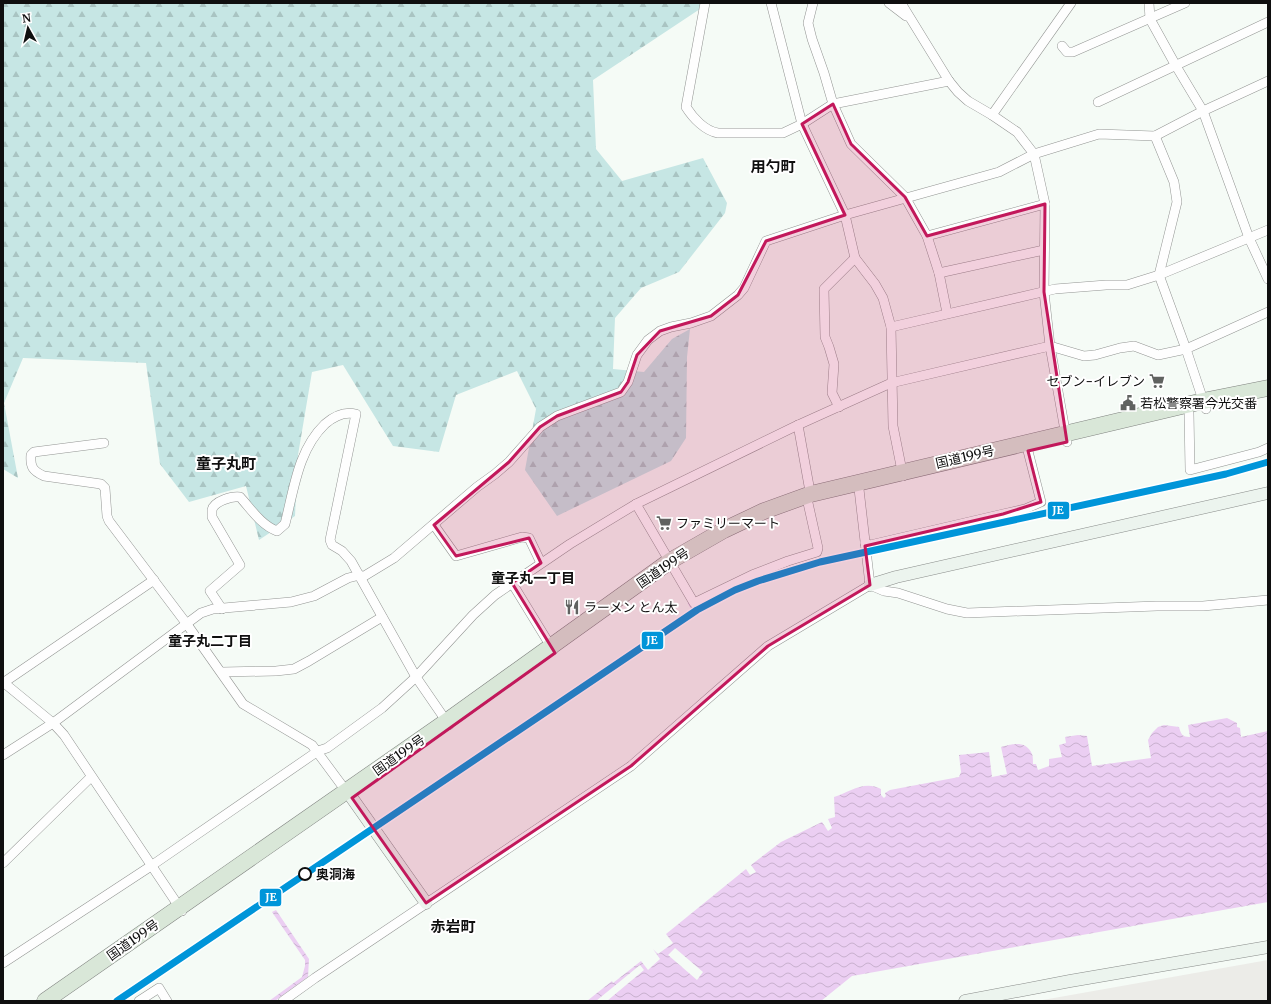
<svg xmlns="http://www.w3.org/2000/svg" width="1271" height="1004" font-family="Merriweather,'Noto Sans JP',serif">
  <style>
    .industrial { fill: #ecece8 }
    .forest { fill: url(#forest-firs) }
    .water { fill: url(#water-waves); fill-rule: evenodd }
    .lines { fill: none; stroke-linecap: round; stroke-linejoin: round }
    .stream { stroke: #ebcef2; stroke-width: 2.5 }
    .street-casing { stroke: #939593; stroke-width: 10 }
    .secondary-casing { stroke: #898c8a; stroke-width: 13 }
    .highway-casing { stroke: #808380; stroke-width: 17 }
    .street { stroke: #fefefe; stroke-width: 9 }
    .secondary { stroke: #ecf4ee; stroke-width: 12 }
    .highway { stroke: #d9e7d8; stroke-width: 16 }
    .rail-1-casing { stroke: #fff; stroke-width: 10 }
    .rail-1 { stroke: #0095d9; stroke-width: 7 }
    .marked { fill: #c2185b; fill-opacity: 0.2; stroke: #c2185b; stroke-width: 3; stroke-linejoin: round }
    .stop-dot { fill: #fff; stroke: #0f0f0f; stroke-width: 2 }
    .labels { text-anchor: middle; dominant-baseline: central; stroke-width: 4; stroke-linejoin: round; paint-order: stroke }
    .poi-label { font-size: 13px; fill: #0f0f0f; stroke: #fff; text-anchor: start }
    .street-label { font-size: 13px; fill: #0f0f0f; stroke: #fff }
    .stop-label { font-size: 13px; font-weight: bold; fill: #0f0f0f; stroke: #fff; text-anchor: start }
    .neighbourhood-label { font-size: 14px; font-weight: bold; fill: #0f0f0f; stroke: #fff }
    .quarter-label { font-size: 15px; font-weight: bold; fill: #0f0f0f; stroke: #fff }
    .line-badge { stroke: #fff; stroke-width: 1.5 }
    .badge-label { font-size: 11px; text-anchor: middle; font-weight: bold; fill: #fff }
  </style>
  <defs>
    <pattern id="forest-firs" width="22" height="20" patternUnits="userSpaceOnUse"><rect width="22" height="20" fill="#c6e6e4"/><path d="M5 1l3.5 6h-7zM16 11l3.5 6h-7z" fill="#a9c4c2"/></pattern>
    <pattern id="water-waves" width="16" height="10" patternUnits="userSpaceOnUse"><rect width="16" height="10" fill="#ebcef2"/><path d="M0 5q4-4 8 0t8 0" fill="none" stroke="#c8b0ce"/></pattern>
  </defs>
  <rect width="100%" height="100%" fill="#f5fbf6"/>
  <!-- industrial -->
  <path class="industrial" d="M 1268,960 L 1268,1001 L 1037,1001 L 1178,976 Z"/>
  <!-- forest -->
  <path class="forest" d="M 3,3 L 709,3 L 593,80 L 596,149 L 622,181 L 703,158 L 727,203 L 725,213 L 679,272 L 641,288 L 615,318 L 613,369 L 644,372 L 672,339 L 690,329 L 687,357 L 686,438 L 671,461 L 557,516 L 525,470 L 536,409 L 517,371 L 456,395 L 439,452 L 393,446 L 343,365 L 312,372 L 298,455 L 295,516 L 259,540 L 246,486 L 189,502 L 160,464 L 146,363 L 23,358 L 4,403 L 18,478 L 3,469 Z"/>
  <!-- water -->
  <g class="water">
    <path d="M 1227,718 L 1237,723 L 1237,727 L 1240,728 L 1241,737 L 1268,731 L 1268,902 L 852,976 L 821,1001 L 607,1001 L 644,970 L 640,965 L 596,1001 L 587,1001 L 612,981 L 613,983 L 641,961 L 648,970 L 660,959 L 653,949 L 658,954 L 673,943 L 666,934 L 746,869 L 750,875 L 756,872 L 751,865 L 781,842 L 822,822 L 828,831 L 832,828 L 828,819 L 835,817 L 834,797 C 850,792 864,780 881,789 L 881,795 L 884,798 L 886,796 L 885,793 L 890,790 L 959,777 L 961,772 L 959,755 L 989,752 L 992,777 L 1007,774 L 1001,747 C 1012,744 1026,740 1032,754 C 1033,756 1033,761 1033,764 L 1036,764 L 1038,770 L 1049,766 L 1049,759 L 1062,757 L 1059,745 L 1066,743 L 1065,737 L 1078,735 L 1087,736 L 1092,766 L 1151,758 L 1148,740 L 1152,733 L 1158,727 L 1164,725 L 1179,727 C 1181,734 1182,737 1190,737 L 1188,725 ZM 675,948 L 703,972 L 697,980 L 668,955 Z"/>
    <path d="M 276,910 L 309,959 L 308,977 L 275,1001 L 269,1001 L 302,977 L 305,966 L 305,960 L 272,912 Z"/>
  </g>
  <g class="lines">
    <!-- stream -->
    <path class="stream" d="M 689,603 L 693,610"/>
    <defs>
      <g id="street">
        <path d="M 705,3 L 686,107 C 693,118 705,131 718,133 L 783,133 L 802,124 L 833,104 L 949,81"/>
        <path d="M 771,3 L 802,124 L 845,215 L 855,258 L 875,284 L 883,298 L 891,327 L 893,426 L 903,476"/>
        <path d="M 813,3 L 808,23 L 812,39 L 824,73 L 833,104 L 851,144 L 905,197 L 927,236 L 939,273 L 947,313"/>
        <path d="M 889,3 L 906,16"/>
        <path d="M 901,3 L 949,81 L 958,92 L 968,101 L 992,115 L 1017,132 L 1034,154 L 1045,204 L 1044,292 L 1050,346 L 1067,442"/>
        <path d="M 1149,3 L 1150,19 L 1176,66 L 1203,111 L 1249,238 L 1268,279"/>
        <path d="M 1062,46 L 1067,52 L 1073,52 L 1185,3"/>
        <path d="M 1098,102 L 1268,22"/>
        <path d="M 992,115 L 1071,3"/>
        <path d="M 1155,136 L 1174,182 L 1177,202 L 1159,275 L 1186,349 L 1206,409"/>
        <path d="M 927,236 L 1045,204"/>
        <path d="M 939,273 L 1044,250"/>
        <path d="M 891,327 L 1055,289 L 1106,285 L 1127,285 L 1159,275 L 1268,230"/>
        <path d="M 839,407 L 832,393 L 834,364 L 829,347 L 825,337 L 824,289 L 855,258"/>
        <path d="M 1189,413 L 1190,470 L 1259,452 L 1268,448"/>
        <path d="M 798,425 L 811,497"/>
        <path d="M 104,443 L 34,452 L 31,455 C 30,467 33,471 44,476 L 101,484 L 105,488 L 107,516 L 109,521 L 186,623 L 243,704 L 312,745 L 349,795"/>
        <path d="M 859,489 L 870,585"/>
        <path d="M 636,504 L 694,603 L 752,575 L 788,561 L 817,552 L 818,548 L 808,503"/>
        <path d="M 434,525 L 456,556 L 522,537 L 529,538 L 541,563"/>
        <path d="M 865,543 L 870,545 L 1003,514 L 1025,509 L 1041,502 L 1028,451"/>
        <path d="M 361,578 L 394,558 L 477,487 L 495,474 L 509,462 L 540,427 L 557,416 L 621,392 L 628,382 L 637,355 L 648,340 L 660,331 L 671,327 L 691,323 L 711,316 L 738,295 L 744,288 L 766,241 L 845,215 L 999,172 L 1034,154 L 1099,134 L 1155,136 L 1203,111 L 1268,81"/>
        <path d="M 512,583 L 553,650"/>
        <path d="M 870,585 L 884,591 L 898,593 L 947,609 L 967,613 L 1157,606 L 1203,606 L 1268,600"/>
        <path d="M 222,609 L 210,591 L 240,565 L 212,517 C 212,515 212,511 212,510 C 214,501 232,496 240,497 C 251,509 261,525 277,531 L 285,524 C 294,489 298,450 325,424 C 334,416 344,411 356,414 L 330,540 L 332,545 L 342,551 L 351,561 L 416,677 L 449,725"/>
        <path d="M 222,672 L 276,671 L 294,669 L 309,661 L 382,617"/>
        <path d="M 3,682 L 53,723 L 64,735 L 182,911"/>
        <path d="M 3,683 L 154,580"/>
        <path d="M 3,755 L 53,723 L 201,613 L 213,609 L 291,602 L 314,596 L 348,578 L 360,575"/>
        <path d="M 3,863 L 91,777"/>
        <path d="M 3,963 L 151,866 L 318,751 L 327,748 L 382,708 L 416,677 L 473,615 L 495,595 L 570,544 L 636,504 L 798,425 L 891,383 L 1050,346 L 1084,356 L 1095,355 L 1120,348 L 1134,346 L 1158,355 L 1186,349 L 1268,312"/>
        <path d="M 139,1001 L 159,988 L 167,1001"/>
        <path d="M 283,1001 L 315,978 L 631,766 L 768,646 L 870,585"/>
      </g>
      <g id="secondary">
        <path d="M 870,585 L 896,577 L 1268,493"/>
        <path d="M 352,798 L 426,903"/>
        <path d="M 965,1001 L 1070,981 L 1268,947"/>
      </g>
      <path id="highway" d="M 45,1001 L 447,721 L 670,561 L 724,530 L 764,511 L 811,494 L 1203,401 L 1268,388"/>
    </defs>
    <!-- street casing -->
    <use href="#street" class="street-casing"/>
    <!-- secondary casing -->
    <use href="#secondary" class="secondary-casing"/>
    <!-- highway casing -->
    <use href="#highway" class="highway-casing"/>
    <!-- street -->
    <use href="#street" class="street"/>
    <!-- secondary -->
    <use href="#secondary" class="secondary"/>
    <!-- highway -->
    <use href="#highway" class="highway"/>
    <defs>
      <path id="rail-1" d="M 117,1001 L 697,610 L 735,590 L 758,581 L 820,562 L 1226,474 L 1268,462"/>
    </defs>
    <!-- rail-1 casing -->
    <use href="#rail-1" class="rail-1-casing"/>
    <!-- rail-1 -->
    <use href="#rail-1" class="rail-1"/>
  </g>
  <!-- marked area -->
  <path class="marked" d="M 833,104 L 851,144 L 905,197 L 927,236 L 1045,204 L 1044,292 L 1067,442 L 1028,451 L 1041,502 L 1003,514 L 865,546 L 870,585 L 768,646 L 631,766 L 426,903 L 352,798 L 555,653 L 512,583 L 541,563 L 529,538 L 456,556 L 434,525 L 509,462 L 540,427 L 557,416 L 621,392 L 628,382 L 637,355 L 660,331 L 711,316 L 738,295 L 766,241 L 845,215 L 802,124 Z"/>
  <!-- icons -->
  <defs>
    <symbol id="supermarket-bare" viewBox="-9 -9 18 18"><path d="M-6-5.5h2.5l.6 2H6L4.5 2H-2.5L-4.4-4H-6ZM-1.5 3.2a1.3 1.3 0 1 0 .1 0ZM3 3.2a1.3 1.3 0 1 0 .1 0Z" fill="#606260" stroke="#fff" stroke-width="2.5" paint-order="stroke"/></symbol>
    <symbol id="civic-bare" viewBox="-9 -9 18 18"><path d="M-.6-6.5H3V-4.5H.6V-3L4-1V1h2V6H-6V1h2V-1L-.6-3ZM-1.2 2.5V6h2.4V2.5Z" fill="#606260" stroke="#fff" stroke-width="2.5" paint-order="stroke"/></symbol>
    <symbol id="restaurant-bare" viewBox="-9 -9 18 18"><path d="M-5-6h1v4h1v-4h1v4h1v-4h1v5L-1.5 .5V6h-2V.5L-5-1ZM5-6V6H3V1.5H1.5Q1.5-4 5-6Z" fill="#606260" stroke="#fff" stroke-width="2.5" paint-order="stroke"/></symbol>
  </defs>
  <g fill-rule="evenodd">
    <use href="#supermarket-bare" x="1146" y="370" width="22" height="22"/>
    <use href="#civic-bare" x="1117" y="392" width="22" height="22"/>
    <use href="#supermarket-bare" x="653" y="512" width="22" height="22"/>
    <use href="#restaurant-bare" x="561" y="596" width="22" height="22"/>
  </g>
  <!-- markers -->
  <circle class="stop-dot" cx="305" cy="874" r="6"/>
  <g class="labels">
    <!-- poi labels -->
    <g class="poi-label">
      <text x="1145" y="381" text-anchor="end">セブン-イレブン</text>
      <text x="1140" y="403">若松警察署今光交番</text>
      <text x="676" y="523">ファミリーマート</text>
      <text x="584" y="607">ラーメン とん太</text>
    </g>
    <!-- street labels -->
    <g class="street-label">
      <text transform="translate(965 457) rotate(-13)">国道199号</text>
      <text transform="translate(663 568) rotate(-34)">国道199号</text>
      <text transform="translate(399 755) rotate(-35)">国道199号</text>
      <text transform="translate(133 940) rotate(-35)">国道199号</text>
    </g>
    <!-- stop labels -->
    <g class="stop-label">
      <text x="316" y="874">奥洞海</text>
    </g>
    <!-- neighbourhood labels -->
    <g class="neighbourhood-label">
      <text x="533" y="578">童子丸一丁目</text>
      <text x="210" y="641">童子丸二丁目</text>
    </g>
    <!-- quarter labels -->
    <g class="quarter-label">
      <text x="773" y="166">用勺町</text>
      <text x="226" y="463">童子丸町</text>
      <text x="453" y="926">赤岩町</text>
    </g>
  </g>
  <g class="line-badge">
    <rect x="1047" y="501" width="23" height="19" rx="4" fill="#0095d9"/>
    <rect x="641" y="631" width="23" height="19" rx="4" fill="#0095d9"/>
    <rect x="259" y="888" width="23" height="19" rx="4" fill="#0095d9"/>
  </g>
  <g class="badge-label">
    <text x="1058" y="514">JE</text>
    <text x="652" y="644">JE</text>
    <text x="271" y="901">JE</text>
  </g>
  <!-- border -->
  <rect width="1271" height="1004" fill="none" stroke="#0f0f0f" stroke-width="8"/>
  <!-- north arrow -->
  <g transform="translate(28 28) rotate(352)" stroke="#ffffff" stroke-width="3" paint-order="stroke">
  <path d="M0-3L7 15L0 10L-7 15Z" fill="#0f0f0f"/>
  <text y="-6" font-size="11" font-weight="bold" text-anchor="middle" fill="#0f0f0f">N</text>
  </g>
</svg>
